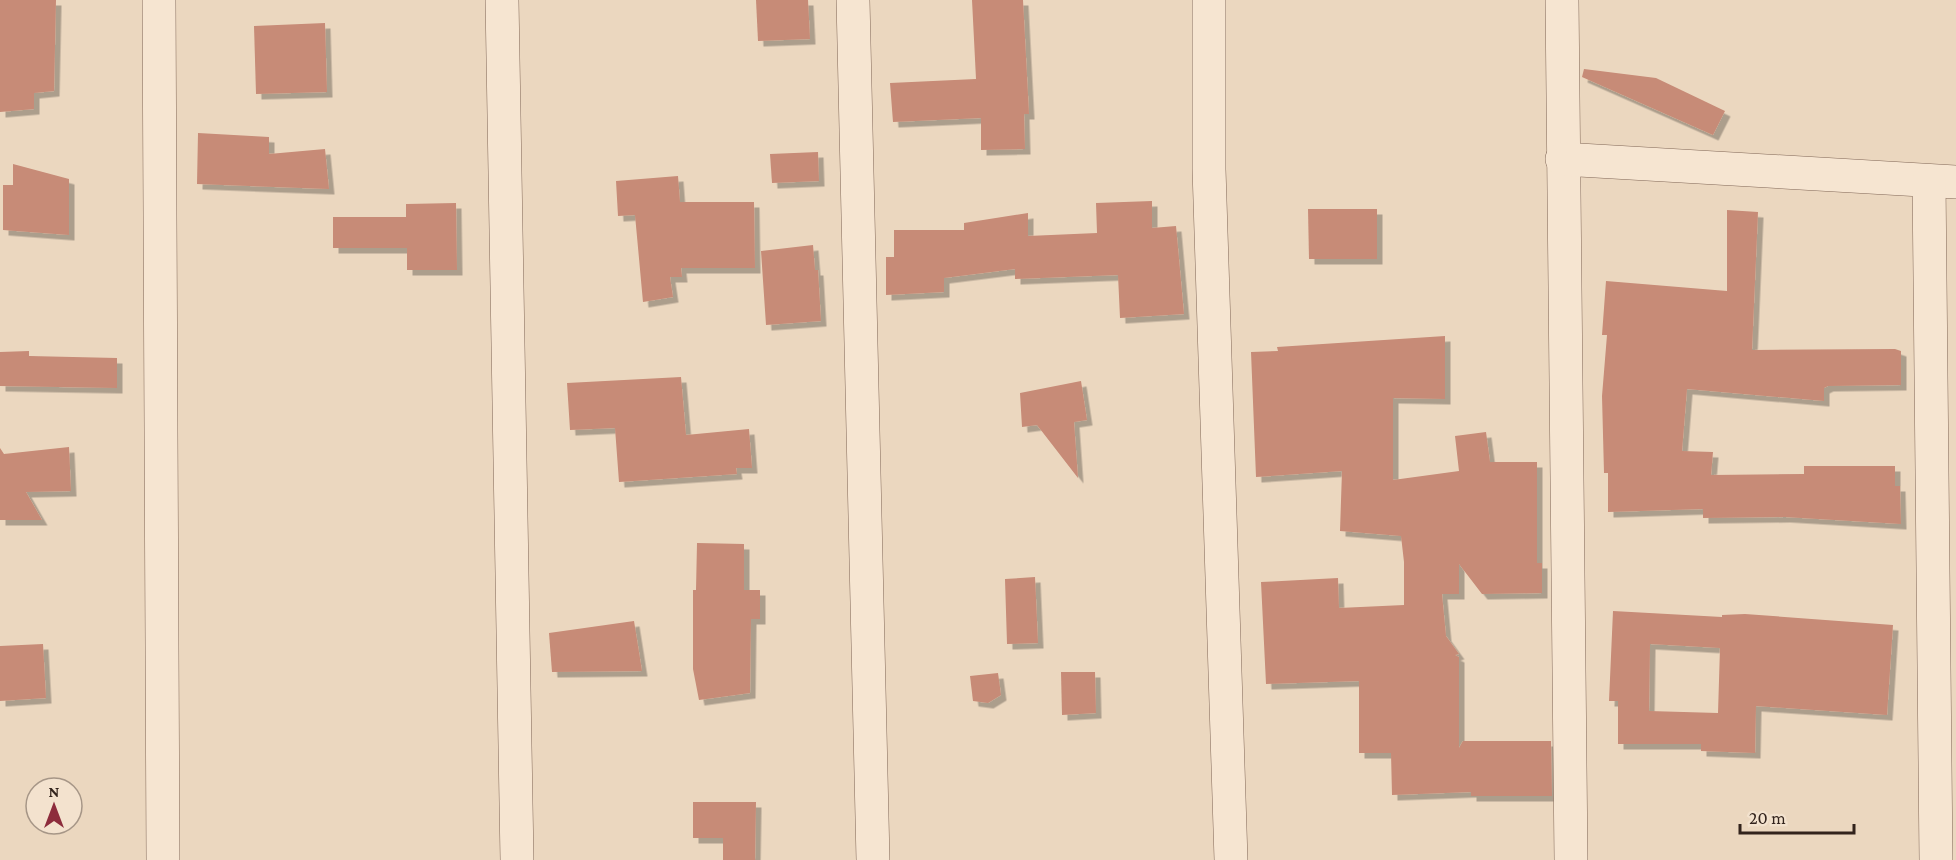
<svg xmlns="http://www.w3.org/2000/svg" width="1956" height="860" font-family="'Crimson Pro',serif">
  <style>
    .building { fill: #c78b77; fill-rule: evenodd; filter: url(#shadow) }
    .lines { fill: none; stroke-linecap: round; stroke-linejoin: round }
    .street-casing { stroke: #826858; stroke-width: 34 }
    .street { stroke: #f6e5d1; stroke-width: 33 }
  </style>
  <defs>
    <filter id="shadow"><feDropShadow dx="5.5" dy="5.5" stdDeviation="0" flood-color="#0004"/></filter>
  </defs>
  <rect width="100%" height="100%" fill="#ebd7bf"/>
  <!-- building -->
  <g class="building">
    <path d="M 0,0 L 56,0 L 54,91 L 34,93 L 34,109 L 0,112 Z"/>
    <path d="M 756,0 L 808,0 L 810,39 L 758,41 Z"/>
    <path d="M 972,0 L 1023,0 L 1029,114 L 1024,114 L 1025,149 L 981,150 L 981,118 L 893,122 L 890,83 L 976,79 Z"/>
    <path d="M 325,23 L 327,92 L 256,94 L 254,26 Z"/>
    <path d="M 1584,69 L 1656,78 L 1725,111 L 1713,135 L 1582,77 Z"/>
    <path d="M 198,133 L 269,137 L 269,154 L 325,149 L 329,189 L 197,184 Z"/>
    <path d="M 818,152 L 819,181 L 772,183 L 770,154 Z"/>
    <path d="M 13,164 L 69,179 L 69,235 L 3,230 L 3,185 L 13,185 Z"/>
    <path d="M 678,176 L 680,202 L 754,202 L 755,268 L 681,268 L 682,277 L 670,277 L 673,297 L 643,302 L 635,215 L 618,216 L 616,181 Z"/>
    <path d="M 1152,201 L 1152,228 L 1176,226 L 1184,314 L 1120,318 L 1118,275 L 1015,279 L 1015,269 L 944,278 L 944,292 L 886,295 L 886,257 L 894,257 L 894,230 L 964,230 L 964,223 L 1028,213 L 1028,236 L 1097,233 L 1096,203 Z"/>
    <path d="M 456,203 L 457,270 L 407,270 L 407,248 L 333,248 L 333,217 L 406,217 L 406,204 Z"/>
    <path d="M 1308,209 L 1377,209 L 1377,259 L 1309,259 Z"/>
    <path d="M 1727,210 L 1758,212 L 1752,350 L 1895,349 L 1901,351 L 1901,385 L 1828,386 L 1824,388 L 1824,401 L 1687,389 L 1682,451 L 1713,452 L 1711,475 L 1804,474 L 1804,466 L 1895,466 L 1895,486 L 1900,486 L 1901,524 L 1785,517 L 1703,518 L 1703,509 L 1608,512 L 1608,473 L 1604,473 L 1602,396 L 1607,335 L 1602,335 L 1606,281 L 1727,291 Z"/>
    <path d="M 813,245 L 815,270 L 818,270 L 821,321 L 766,325 L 761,251 Z"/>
    <path d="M 1445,336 L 1445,399 L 1393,398 L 1393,480 L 1459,471 L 1455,436 L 1486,432 L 1490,462 L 1537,462 L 1537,563 L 1542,563 L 1542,593 L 1482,594 L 1459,564 L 1459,594 L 1442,594 L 1446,636 L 1459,654 L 1455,655 L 1459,657 L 1459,748 L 1463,741 L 1551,741 L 1552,796 L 1471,796 L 1471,792 L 1392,795 L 1391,753 L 1359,753 L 1359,681 L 1266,684 L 1261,582 L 1338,578 L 1339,608 L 1404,605 L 1404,562 L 1401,536 L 1340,531 L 1342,471 L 1256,477 L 1251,352 L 1278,351 L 1277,347 Z"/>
    <path d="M 29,351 L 29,356 L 117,358 L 117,388 L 0,386 L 0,352 Z"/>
    <path d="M 681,377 L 686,435 L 749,429 L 752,468 L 736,468 L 737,474 L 619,482 L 615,428 L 570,430 L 567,383 Z"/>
    <path d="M 1081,381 L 1087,420 L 1074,422 L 1078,478 L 1037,425 L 1022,427 L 1020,393 Z"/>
    <path d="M 69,447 L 71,491 L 26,492 L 42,520 L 0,520 L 0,448 L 4,454 Z"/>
    <path d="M 697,543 L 744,544 L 744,590 L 760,590 L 760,619 L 751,619 L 750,693 L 699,700 L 693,669 L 693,590 L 696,590 Z"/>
    <path d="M 1035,577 L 1038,643 L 1007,644 L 1005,579 Z"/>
    <path d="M 1613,611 L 1722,617 L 1722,615 L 1745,614 L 1893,625 L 1887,715 L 1756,706 L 1755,753 L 1701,751 L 1701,744 L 1618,744 L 1618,701 L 1609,701 ZM 1650,644 L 1720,648 L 1718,713 L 1649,711 Z"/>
    <path d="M 634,621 L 642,671 L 552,672 L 549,633 Z"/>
    <path d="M 43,644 L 46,698 L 0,701 L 0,646 Z"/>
    <path d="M 1061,672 L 1095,672 L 1096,713 L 1062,715 Z"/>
    <path d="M 998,673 L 1001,695 L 988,703 L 973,701 L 970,676 Z"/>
    <path d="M 693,802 L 756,802 L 755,860 L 723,860 L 723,838 L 693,838 Z"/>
  </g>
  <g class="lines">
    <defs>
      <g id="street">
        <path d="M 159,0 L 163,860"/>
        <path d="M 502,0 L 517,860"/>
        <path d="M 853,0 L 873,860"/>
        <path d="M 1209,0 L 1209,169 L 1231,860"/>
        <path d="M 1562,0 L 1571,860"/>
        <path d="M 1562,159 L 1956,182"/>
        <path d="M 1929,181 L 1936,860"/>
      </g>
    </defs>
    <!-- street casing -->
    <use href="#street" class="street-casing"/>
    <!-- street -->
    <use href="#street" class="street"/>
  </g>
  <!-- north arrow -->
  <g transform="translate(54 806)"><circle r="28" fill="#f3e2ce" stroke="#a69687" stroke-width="1.5"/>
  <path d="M0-4.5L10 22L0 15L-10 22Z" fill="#8d2c3c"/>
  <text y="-9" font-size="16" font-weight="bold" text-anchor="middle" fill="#32231c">N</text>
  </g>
  <!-- scale -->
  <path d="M1740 824v9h114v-9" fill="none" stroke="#32231c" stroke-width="3"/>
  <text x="1749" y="824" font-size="18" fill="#32231c" stroke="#f3e2ce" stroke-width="4.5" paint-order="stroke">20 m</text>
</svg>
